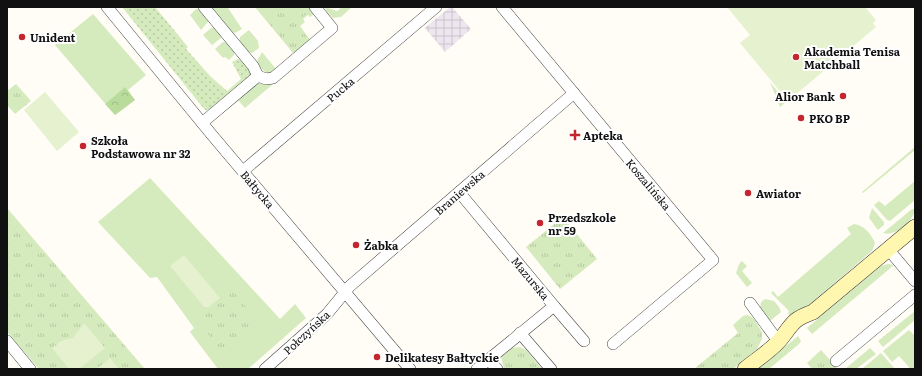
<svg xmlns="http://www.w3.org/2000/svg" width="922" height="376" font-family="Literata,serif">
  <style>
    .industrial { fill: url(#industrial-grid) }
    .grass { fill: #d5ebbd }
    .forest { fill: url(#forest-crowns) }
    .park { fill: url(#park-tufts) }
    .garden { fill: url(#garden-dots) }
    .pitch { fill: #e6f2cf }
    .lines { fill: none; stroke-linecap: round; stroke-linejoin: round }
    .street-casing { stroke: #444; stroke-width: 12 }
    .secondary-casing { stroke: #333; stroke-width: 16 }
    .street { stroke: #fff; stroke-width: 11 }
    .secondary { stroke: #fff6b0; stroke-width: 15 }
    .poi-dot { fill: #c4262e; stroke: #fff; stroke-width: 1.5 }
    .labels { text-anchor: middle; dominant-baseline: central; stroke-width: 4; stroke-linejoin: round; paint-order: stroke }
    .poi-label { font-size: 11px; font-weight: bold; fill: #111; stroke: #fff; text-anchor: start }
    .street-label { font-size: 11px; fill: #111; stroke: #fff }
  </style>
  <defs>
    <pattern id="industrial-grid" width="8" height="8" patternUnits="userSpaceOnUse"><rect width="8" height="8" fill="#eee6ef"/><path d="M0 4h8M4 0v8" fill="none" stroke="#cbc4cc"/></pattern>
    <pattern id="forest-crowns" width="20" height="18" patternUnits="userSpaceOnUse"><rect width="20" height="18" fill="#b9dc9c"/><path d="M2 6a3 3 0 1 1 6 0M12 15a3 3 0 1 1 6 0" fill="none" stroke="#9ebc85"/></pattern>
    <pattern id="park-tufts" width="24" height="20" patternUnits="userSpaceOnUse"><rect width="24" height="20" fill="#d5ebbd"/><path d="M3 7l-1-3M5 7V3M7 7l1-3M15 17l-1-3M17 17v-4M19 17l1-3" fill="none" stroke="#b6c8a1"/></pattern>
    <pattern id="garden-dots" width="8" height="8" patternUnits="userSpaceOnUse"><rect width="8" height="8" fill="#d5ebbd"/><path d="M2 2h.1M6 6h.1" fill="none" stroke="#b6c8a1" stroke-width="1.8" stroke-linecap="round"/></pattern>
  </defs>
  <rect width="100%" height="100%" fill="#fffdf5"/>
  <!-- industrial -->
  <path class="industrial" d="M 450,7 L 452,7 L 471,29 L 445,52 L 425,28 Z"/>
  <!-- grass -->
  <g class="grass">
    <path d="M 211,7 L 229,7 L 228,8 L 242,29 L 235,33 L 232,32 Z"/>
    <path d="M 255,7 L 313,7 L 317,12 L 310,17 L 308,15 L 303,19 L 305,22 L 300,26 L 310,40 L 309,44 L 272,73 L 266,73 L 256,63 L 262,52 L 276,69 L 294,54 Z"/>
    <path d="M 325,7 L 337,11 L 342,7 L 352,7 L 341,17 L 333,18 L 326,11 Z"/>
    <path d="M 196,9 L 202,10 L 208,14 L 208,22 L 201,30 L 190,15 Z"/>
    <path d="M 93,14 L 146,75 L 128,90 L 135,100 L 115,115 L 55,45 Z"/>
    <path d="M 216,27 L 220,31 L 221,38 L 212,45 L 203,35 L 211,28 Z"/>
    <path d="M 249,30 L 258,41 L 259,48 L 252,53 L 246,51 L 239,44 L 240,37 Z"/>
    <path d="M 223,42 L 229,42 L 235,49 L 234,55 L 229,60 L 225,57 L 223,58 L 215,49 Z"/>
    <path d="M 279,79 L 245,108 L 237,99 L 253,83 Z"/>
    <path d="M 770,82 L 786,102 L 780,107 Z"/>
    <path d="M 915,147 L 915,150 L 863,193 L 862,192 Z"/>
    <path d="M 150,178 L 280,319 L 295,304 L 306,318 L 248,369 L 218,369 L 190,332 L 194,328 L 157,277 L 150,278 L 98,222 Z"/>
    <path d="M 915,181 L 915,200 L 890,221 L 887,220 L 874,205 L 879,201 L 885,206 Z"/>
    <path d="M 872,208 L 884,222 L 884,225 L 878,230 L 869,218 Z"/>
    <path d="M 912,209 L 915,209 C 914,221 895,237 883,233 Z"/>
    <path d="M 854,224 C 864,225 871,234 875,243 L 872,251 L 792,319 L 788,313 L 789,311 L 771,293 L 773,291 L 778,297 L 851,234 L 847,228 Z"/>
    <path d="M 742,261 L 747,266 L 742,271 L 752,283 L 747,287 L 736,273 L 739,264 Z"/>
    <path d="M 888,264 L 894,265 L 812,334 L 807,328 L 881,266 Z"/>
    <path d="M 765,299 L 774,301 L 779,307 L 781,312 L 770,321 L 760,308 L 761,302 Z"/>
    <path d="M 909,330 L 915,336 L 915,369 L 908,369 L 909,367 L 899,356 L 892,362 L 883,351 Z"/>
    <path d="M 798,336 L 801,341 L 799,344 L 769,369 L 758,369 Z"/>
    <path d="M 881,353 L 895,369 L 862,369 Z"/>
  </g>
  <!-- forest -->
  <path class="forest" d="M 125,87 L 135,100 L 115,115 L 105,104 Z"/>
  <!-- park -->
  <g class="park">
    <path d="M 255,7 L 310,7 L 312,9 L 296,23 L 307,37 L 292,51 Z"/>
    <path d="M 16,84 L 31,101 L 15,114 L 7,105 L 7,91 Z"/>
    <path d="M 7,208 L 145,369 L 39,369 L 7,332 Z"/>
    <path d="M 563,217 L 597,259 L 560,289 L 526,247 Z"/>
    <path d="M 233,290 L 257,321 L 221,350 L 196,319 Z"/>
    <path d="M 915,311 L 915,320 L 883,347 L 878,341 Z"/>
    <path d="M 748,315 L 754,319 L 762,332 L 762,339 L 757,349 L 733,369 L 694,369 L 738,333 L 733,325 L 743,316 Z"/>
    <path d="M 520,347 L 526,350 L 542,369 L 504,369 L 501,357 L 512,348 Z"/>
    <path d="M 870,348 L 876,354 L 856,369 L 845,369 Z"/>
    <path d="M 821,350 L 838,369 L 812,369 L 807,363 Z"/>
  </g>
  <!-- garden -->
  <path class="garden" d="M 122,7 L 155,7 L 188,47 L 186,49 L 210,76 L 227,91 L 241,79 L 232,62 L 238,59 L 245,60 L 252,73 L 251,78 L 211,110 L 205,110 Z"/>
  <!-- pitch -->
  <g class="pitch">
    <path d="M 727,7 L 865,7 L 876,20 L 873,23 L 876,27 L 788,101 L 740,43 L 750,35 Z"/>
    <path d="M 45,92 L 79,132 L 57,151 L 24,110 Z"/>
    <path d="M 184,255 L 220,298 L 209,307 L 204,307 L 170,266 Z"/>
    <path d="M 84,323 L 105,348 L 79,369 L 69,369 L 52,348 L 63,340 L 73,338 Z"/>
    <path d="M 110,358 L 119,369 L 97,369 Z"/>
  </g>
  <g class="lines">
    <defs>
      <g id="street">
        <path d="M 107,7 L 212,135 L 410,369"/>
        <path d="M 204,7 L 253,66 L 258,76"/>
        <path d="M 502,7 L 713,260 L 613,344"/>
        <path d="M 202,123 L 258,76 L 266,79 L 273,78 L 332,28 L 315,7"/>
        <path d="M 243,171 L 436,7"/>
        <path d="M 459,192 L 554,306 L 477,369"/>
        <path d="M 888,249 L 915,281"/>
        <path d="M 750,303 L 778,341"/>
        <path d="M 554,306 L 584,341"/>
        <path d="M 520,333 L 551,369"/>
        <path d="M 7,341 L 30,369"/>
        <path d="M 489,360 L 497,369"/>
        <path d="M 836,361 L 915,295"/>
        <path d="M 265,369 L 327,314 L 350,286 L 574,93"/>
      </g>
      <path id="secondary" d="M 745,369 C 756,360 770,351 779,341 C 793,324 791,320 813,312 L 915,227"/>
    </defs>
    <!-- street casing -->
    <use href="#street" class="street-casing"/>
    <!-- secondary casing -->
    <use href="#secondary" class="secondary-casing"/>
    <!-- street -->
    <use href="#street" class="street"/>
    <!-- secondary -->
    <use href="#secondary" class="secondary"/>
  </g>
  <!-- markers -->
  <g class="poi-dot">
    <circle cx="22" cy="37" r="4"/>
    <circle cx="796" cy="57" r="4"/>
    <circle cx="843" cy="96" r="4"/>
    <circle cx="801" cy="118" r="4"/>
    <path d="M573 129h4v4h4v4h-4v4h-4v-4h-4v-4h4z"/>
    <circle cx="83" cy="146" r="4"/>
    <circle cx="748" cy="193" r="4"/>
    <circle cx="540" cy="223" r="4"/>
    <circle cx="356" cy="245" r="4"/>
    <circle cx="377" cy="357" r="4"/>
  </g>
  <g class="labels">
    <!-- poi labels -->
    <g class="poi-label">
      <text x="30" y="37">Unident</text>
      <text x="804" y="51">Akademia Tenisa<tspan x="804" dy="13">Matchball</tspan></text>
      <text x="835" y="96" text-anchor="end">Alior Bank</text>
      <text x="809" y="118">PKO BP</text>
      <text x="583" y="135">Apteka</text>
      <text x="91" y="140">Szkoła<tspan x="91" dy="13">Podstawowa nr 32</tspan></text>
      <text x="756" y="193">Awiator</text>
      <text x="548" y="217">Przedszkole<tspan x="548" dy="13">nr 59</tspan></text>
      <text x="364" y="245">Żabka</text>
      <text x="385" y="357">Delikatesy Bałtyckie</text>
    </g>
    <!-- street labels -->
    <g class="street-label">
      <text transform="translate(340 89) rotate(-40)">Pucka</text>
      <text transform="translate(649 184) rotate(50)">Koszalińska</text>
      <text transform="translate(258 189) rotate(50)">Bałtycka</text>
      <text transform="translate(459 192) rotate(-41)">Braniewska</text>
      <text transform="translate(531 278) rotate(50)">Mazurska</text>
      <text transform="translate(306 332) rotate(-43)">Połczyńska</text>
    </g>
  </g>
  <!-- border -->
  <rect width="922" height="376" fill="none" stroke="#111111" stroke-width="16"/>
</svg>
